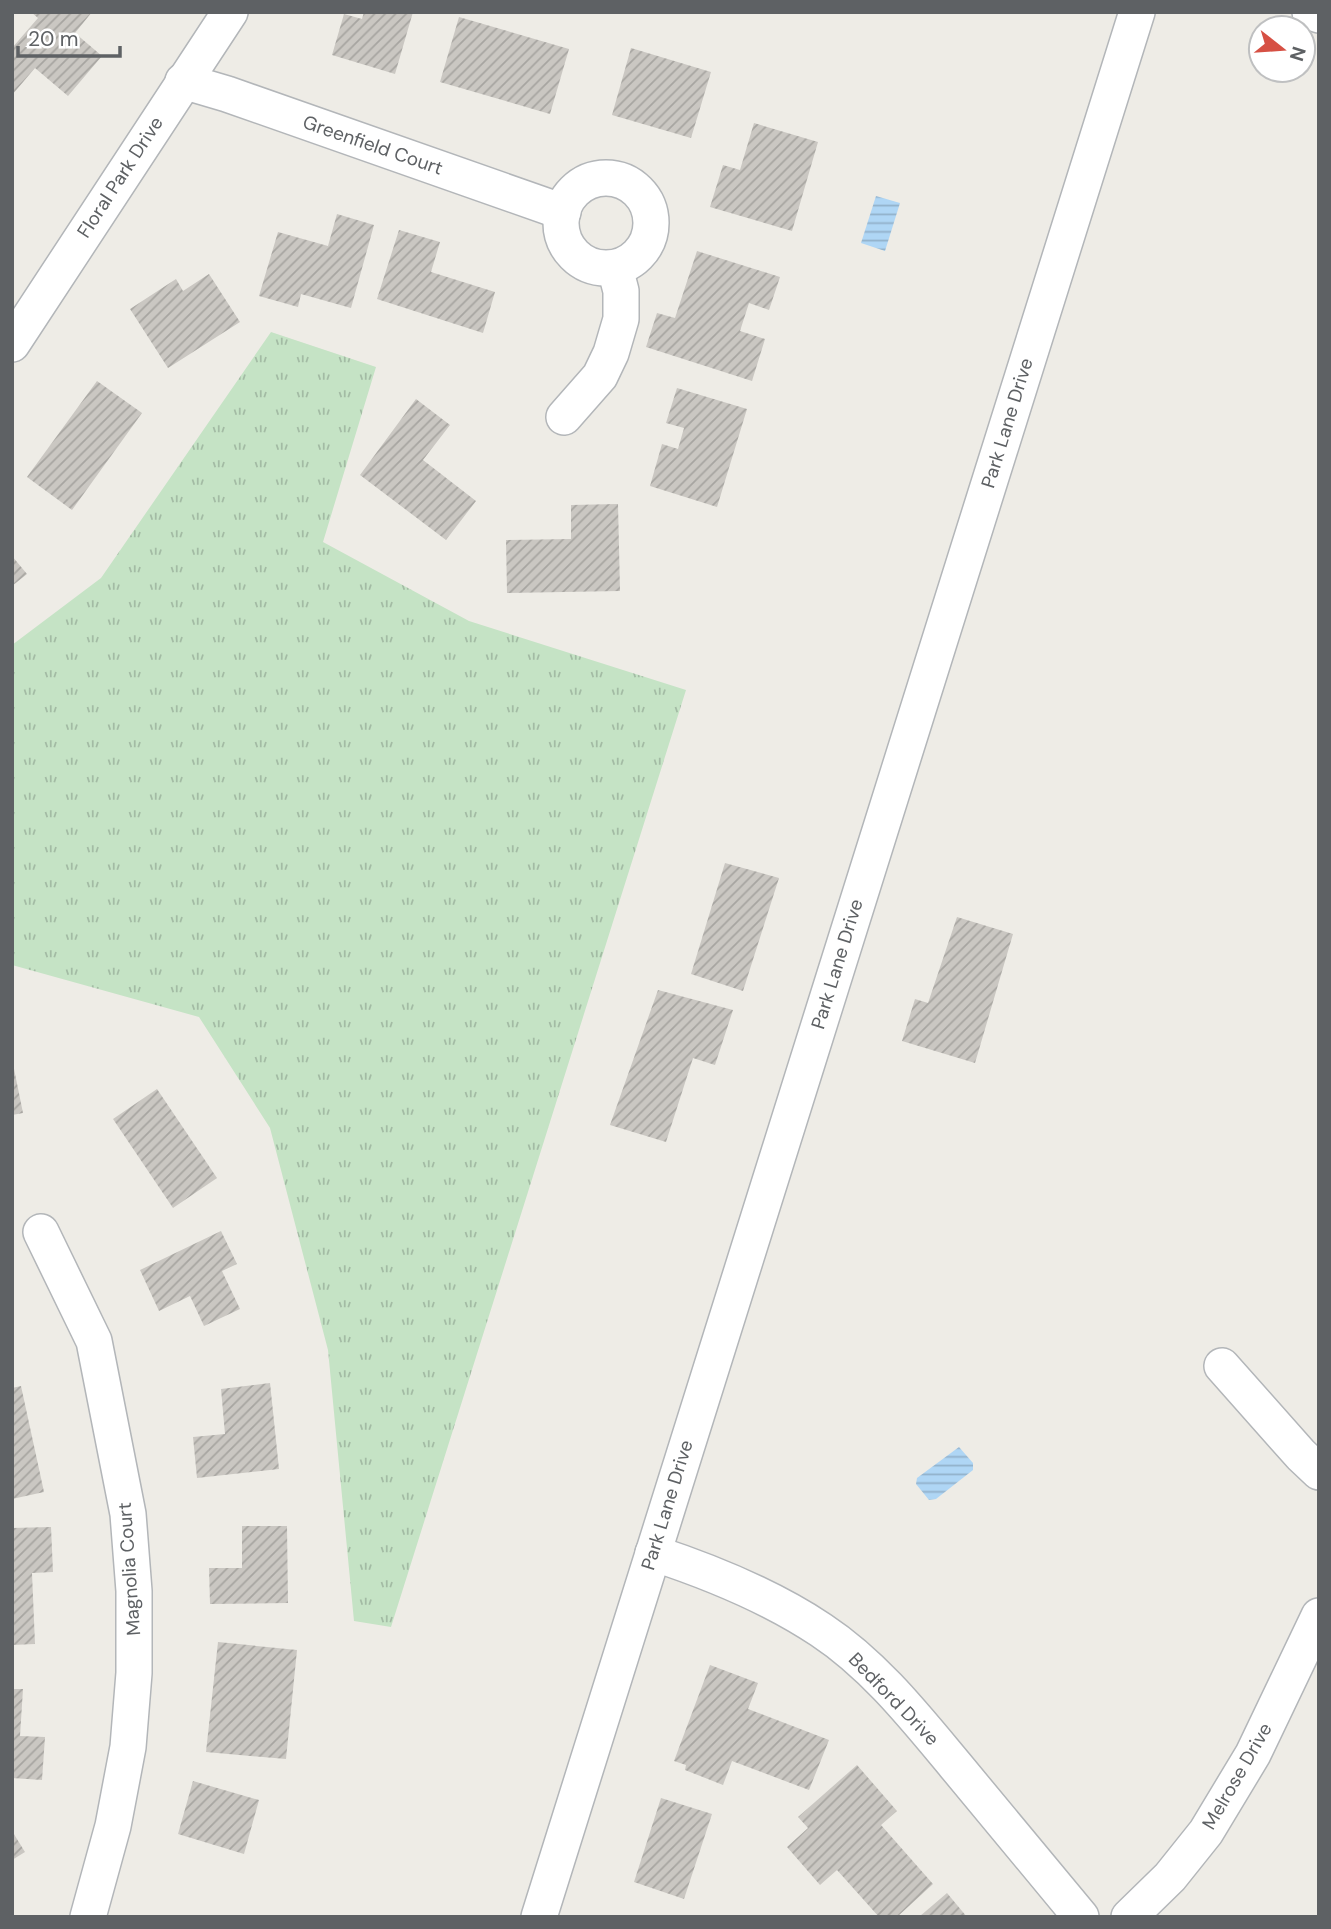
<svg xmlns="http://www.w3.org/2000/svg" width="1331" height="1929" font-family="'DM Sans',sans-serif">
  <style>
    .grass { fill: url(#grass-tufts) }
    .water { fill: url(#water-rules) }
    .building { fill: url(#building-hatch) }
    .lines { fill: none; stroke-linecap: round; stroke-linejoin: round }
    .minor-casing { stroke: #b3b6b9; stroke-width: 38 }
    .minor { stroke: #fff; stroke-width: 35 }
    .labels { text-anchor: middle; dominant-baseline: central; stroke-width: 6; stroke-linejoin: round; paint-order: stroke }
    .street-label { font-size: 19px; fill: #5e6164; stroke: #fff }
  </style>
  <defs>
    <pattern id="grass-tufts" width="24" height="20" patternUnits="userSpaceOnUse" patternTransform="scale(1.75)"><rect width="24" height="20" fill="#c5e3c5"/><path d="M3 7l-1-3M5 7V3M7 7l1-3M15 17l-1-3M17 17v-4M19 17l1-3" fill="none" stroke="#a3bba4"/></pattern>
    <pattern id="water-rules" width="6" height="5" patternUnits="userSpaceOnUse" patternTransform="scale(1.75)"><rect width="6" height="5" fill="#afd6f5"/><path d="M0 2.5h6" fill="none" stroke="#92b1ca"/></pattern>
    <pattern id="building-hatch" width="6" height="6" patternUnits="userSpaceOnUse" patternTransform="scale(1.75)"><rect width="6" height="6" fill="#cac7c2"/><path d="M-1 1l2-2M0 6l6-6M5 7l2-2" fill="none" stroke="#a7a5a1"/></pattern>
  </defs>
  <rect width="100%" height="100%" fill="#eeece6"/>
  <!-- grass -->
  <path class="grass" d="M 271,332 L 376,367 L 323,542 L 469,621 L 686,690 L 391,1627 L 354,1621 L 328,1350 L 270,1128 L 199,1017 L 12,965 L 12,645 L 101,578 Z"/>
  <!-- water -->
  <g class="water">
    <path d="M 876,196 L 900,203 L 885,251 L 861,243 Z"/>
    <path d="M 959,1447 L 973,1463 L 973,1470 L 936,1499 L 929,1500 L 916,1484 L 917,1478 Z"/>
  </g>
  <!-- building -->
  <g class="building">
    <path d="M 31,12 L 92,12 L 75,33 L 102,56 L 68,96 L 35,68 L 12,95 L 12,48 L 38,18 Z"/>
    <path d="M 364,12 L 413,12 L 395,74 L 332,55 L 344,14 L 362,19 Z"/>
    <path d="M 459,17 L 569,49 L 550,114 L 440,82 Z"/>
    <path d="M 631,48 L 711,72 L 691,138 L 612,115 Z"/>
    <path d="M 754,123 L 818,142 L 792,231 L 710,207 L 723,165 L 740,170 Z"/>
    <path d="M 337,214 L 374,225 L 351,308 L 301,294 L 298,307 L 259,296 L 278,232 L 328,246 Z"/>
    <path d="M 399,230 L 440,242 L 431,272 L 495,292 L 483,333 L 377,299 Z"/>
    <path d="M 697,251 L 780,277 L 769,310 L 749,303 L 740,331 L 765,339 L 752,381 L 646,347 L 657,313 L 675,318 Z"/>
    <path d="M 209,274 L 240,322 L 168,368 L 130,309 L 176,279 L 183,291 Z"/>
    <path d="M 97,381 L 142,413 L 72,510 L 27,477 Z"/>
    <path d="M 677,388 L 747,409 L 717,507 L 650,486 L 662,444 L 678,449 L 684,428 L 666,423 Z"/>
    <path d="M 416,399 L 450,425 L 423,460 L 476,501 L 446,540 L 360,475 Z"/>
    <path d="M 618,504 L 620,591 L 507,593 L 506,540 L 571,539 L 571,505 Z"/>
    <path d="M 12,556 L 27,574 L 12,586 Z"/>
    <path d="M 725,863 L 779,878 L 743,991 L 691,974 Z"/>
    <path d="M 957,917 L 1013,934 L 975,1063 L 902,1041 L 915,999 L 928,1003 Z"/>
    <path d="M 658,990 L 733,1010 L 715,1065 L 693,1058 L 666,1142 L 610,1125 Z"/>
    <path d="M 12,1059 L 23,1113 L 12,1115 Z"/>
    <path d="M 157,1089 L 217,1178 L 173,1208 L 113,1119 Z"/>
    <path d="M 221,1231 L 237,1264 L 222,1271 L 240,1309 L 204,1326 L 190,1296 L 159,1311 L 140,1270 Z"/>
    <path d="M 270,1383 L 279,1469 L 197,1478 L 193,1437 L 225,1434 L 221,1389 Z"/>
    <path d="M 21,1386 L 44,1492 L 12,1499 L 12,1388 Z"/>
    <path d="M 242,1526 L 287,1526 L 288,1603 L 210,1604 L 209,1568 L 242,1568 Z"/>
    <path d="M 51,1527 L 53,1572 L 32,1573 L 35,1644 L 12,1645 L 12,1528 Z"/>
    <path d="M 218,1642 L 297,1650 L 286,1759 L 206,1752 Z"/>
    <path d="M 710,1665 L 758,1683 L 748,1709 L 829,1740 L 809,1790 L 732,1761 L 723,1785 L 685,1770 L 686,1765 L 674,1761 Z"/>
    <path d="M 12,1689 L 23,1689 L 20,1736 L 45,1737 L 42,1780 L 12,1778 Z"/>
    <path d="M 857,1765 L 897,1811 L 881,1825 L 933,1884 L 897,1917 L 879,1917 L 837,1870 L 820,1885 L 787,1847 L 808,1828 L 798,1817 Z"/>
    <path d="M 193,1781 L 259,1800 L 244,1854 L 178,1834 Z"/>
    <path d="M 661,1798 L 712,1814 L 684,1899 L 634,1882 Z"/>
    <path d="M 12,1831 L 25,1852 L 12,1860 Z"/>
    <path d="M 947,1893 L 967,1917 L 919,1917 Z"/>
  </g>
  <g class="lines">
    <defs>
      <g id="minor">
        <path d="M 1310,12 L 1319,15"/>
        <path d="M 183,81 L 227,94 L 563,212"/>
        <circle cx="606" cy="223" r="45"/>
        <path d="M 12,344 L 230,12"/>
        <path d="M 564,417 L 600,376 L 611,353 L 621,319 L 621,291 L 615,268"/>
        <path d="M 41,1232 L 94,1341 L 128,1514 L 134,1591 L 134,1673 L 128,1747 L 113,1826 L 88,1917"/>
        <path d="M 1222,1366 L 1301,1455 L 1319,1472"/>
        <path d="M 653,1553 C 711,1572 770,1596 821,1630 C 874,1665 915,1717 955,1765 C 997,1816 1039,1867 1081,1917"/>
        <path d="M 539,1917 L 1137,12"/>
        <path d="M 1129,1917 L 1170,1877 L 1206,1832 L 1253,1754 L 1319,1616"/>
      </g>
    </defs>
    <!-- minor casing -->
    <use href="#minor" class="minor-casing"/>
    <!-- minor -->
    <use href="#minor" class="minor"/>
  </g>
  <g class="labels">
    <!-- street labels -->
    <g class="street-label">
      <text transform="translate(373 145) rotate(19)">Greenfield Court</text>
      <text transform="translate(120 177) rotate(-57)">Floral Park Drive</text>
      <text transform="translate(1007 423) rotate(-73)">Park Lane Drive</text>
      <text transform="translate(837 964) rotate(-73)">Park Lane Drive</text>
      <text transform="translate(667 1505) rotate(-73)">Park Lane Drive</text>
      <text transform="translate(129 1569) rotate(-94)">Magnolia Court</text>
      <text transform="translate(894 1699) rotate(46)">Bedford Drive</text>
      <text transform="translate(1237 1776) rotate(-60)">Melrose Drive</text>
    </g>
  </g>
  <!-- border -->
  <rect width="1331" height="1929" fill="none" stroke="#5e6164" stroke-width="28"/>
  <!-- north arrow -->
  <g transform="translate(1282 49) rotate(107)"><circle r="33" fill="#ffffff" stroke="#bfc0c1" stroke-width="2"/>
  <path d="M0-5L12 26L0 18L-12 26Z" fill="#d65044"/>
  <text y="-10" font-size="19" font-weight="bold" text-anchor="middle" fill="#5e6164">N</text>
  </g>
  <!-- scale -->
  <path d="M18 46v10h102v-10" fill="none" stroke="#5e6164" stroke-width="3.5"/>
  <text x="28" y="46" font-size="21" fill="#5e6164" stroke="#ffffff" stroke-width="5" paint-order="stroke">20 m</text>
</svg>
